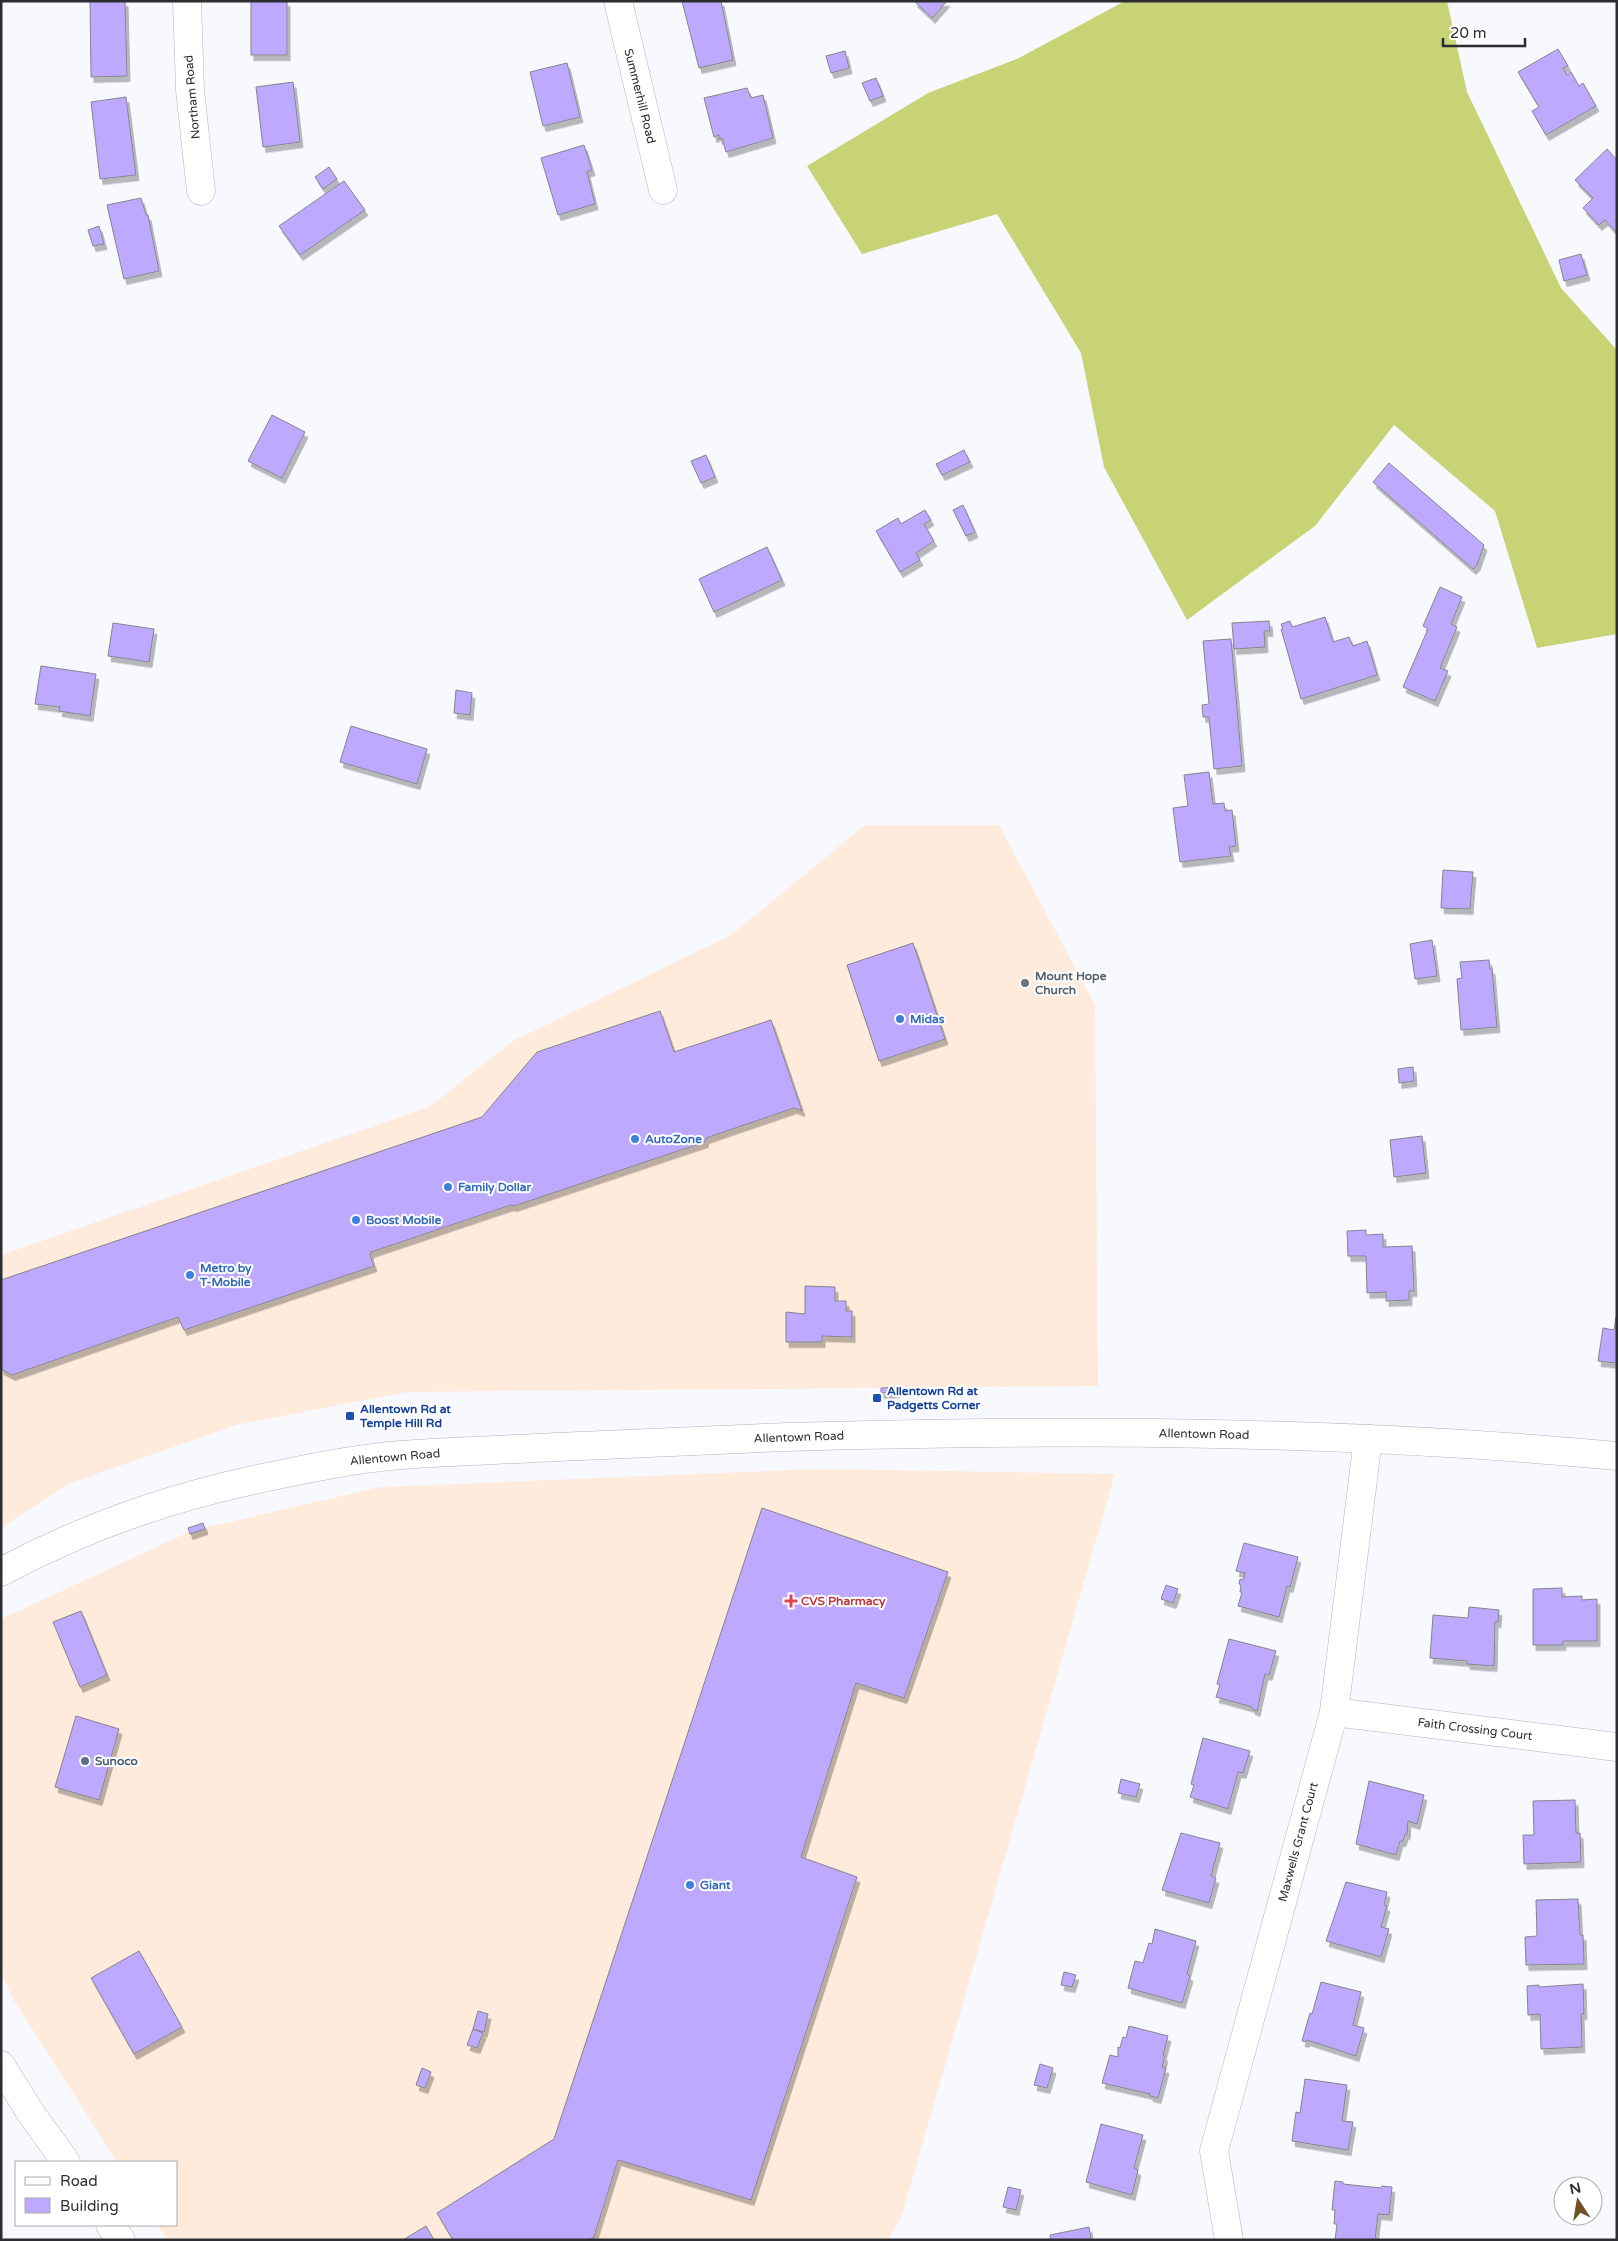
<svg xmlns="http://www.w3.org/2000/svg" width="1618" height="2241" font-family="'Varela Round',sans-serif">
  <style>
    .commercial { fill: #feebdb }
    .forest { fill: #c7d374 }
    .building { fill: #bda9ff; stroke: #85848b; filter: url(#shadow) }
    .lines { fill: none; stroke-linecap: round; stroke-linejoin: round }
    .minor-casing { stroke: #b2b5bc; stroke-width: 29 }
    .secondary-casing { stroke: #b2b5bc; stroke-width: 29 }
    .primary-casing { stroke: #b2b5bc; stroke-width: 29 }
    .minor { stroke: #fff; stroke-width: 28 }
    .secondary { stroke: #fff; stroke-width: 28 }
    .primary { stroke: #fff; stroke-width: 28 }
    .worship-dot { fill: #6b7280; stroke: #fff; stroke-width: 2 }
    .shop-dot { fill: #3f7fe0; stroke: #fff; stroke-width: 2 }
    .transit-dot { fill: #1a4fb4; stroke: #fff; stroke-width: 2 }
    .health-dot { fill: #e0444e; stroke: #fff; stroke-width: 2 }
    .service-dot { fill: #5c6f8a; stroke: #fff; stroke-width: 2 }
    .labels { text-anchor: middle; dominant-baseline: central; stroke-width: 4; stroke-linejoin: round; paint-order: stroke }
    .street-label { font-size: 12px; fill: #2c2d30; stroke: #fff }
    .worship-label { font-size: 12px; font-weight: bold; fill: #5b616d; stroke: #fff; text-anchor: start }
    .shop-label { font-size: 12px; font-weight: bold; fill: #366cbe; stroke: #fff; text-anchor: start }
    .transit-label { font-size: 12px; font-weight: bold; fill: #164399; stroke: #fff; text-anchor: start }
    .health-label { font-size: 12px; font-weight: bold; fill: #be3a42; stroke: #fff; text-anchor: start }
    .service-label { font-size: 12px; font-weight: bold; fill: #4e5e75; stroke: #fff; text-anchor: start }
  </style>
  <defs>
    <filter id="shadow"><feDropShadow dx="3" dy="5.5" stdDeviation="0" flood-color="#0004"/></filter>
  </defs>
  <rect width="100%" height="100%" fill="#f7f9ff"/>
  <!-- commercial -->
  <g class="commercial">
    <path d="M 865,825 L 999,825 L 1095,1005 L 1098,1386 L 407,1392 L 236,1425 L 68,1484 L 1,1528 L 1,1255 L 429,1107 L 513,1041 L 731,935 Z"/>
    <path d="M 817,1469 L 1115,1474 L 902,2215 L 888,2240 L 168,2240 L 157,2225 L 176,2225 L 176,2162 L 117,2162 L 13,1999 L 1,1972 L 1,1619 L 191,1531 L 380,1487 Z"/>
  </g>
  <!-- forest -->
  <path class="forest" d="M 1125,1 L 1447,1 L 1467,92 L 1561,288 L 1617,350 L 1617,634 L 1537,648 L 1495,511 L 1394,425 L 1315,526 L 1187,620 L 1104,467 L 1081,353 L 997,214 L 862,254 L 807,166 L 928,93 L 1019,58 Z"/>
  <!-- building -->
  <g class="building">
    <path d="M 90,1 L 125,1 L 127,76 L 91,77 Z"/>
    <rect x="251" y="1" width="36" height="54"/>
    <path d="M 682,1 L 721,1 L 733,60 L 699,68 Z"/>
    <path d="M 914,1 L 947,1 L 932,18 Z"/>
    <path d="M 1558,49 L 1568,66 L 1563,68 L 1567,75 L 1571,72 L 1579,86 L 1583,83 L 1596,106 L 1546,135 L 1532,111 L 1539,107 L 1518,72 Z"/>
    <path d="M 845,51 L 849,68 L 831,73 L 826,56 Z"/>
    <path d="M 567,63 L 580,117 L 543,126 L 530,72 Z"/>
    <path d="M 876,78 L 883,96 L 870,101 L 862,83 Z"/>
    <path d="M 293,82 L 300,142 L 263,147 L 256,87 Z"/>
    <path d="M 747,88 L 751,98 L 763,95 L 773,138 L 726,152 L 722,138 L 719,139 L 719,135 L 714,137 L 704,98 Z"/>
    <path d="M 126,97 L 136,175 L 100,179 L 91,102 Z"/>
    <path d="M 584,145 L 592,170 L 587,172 L 595,204 L 558,215 L 541,158 Z"/>
    <path d="M 1607,149 L 1617,160 L 1617,233 L 1605,220 L 1599,225 L 1583,208 L 1593,198 L 1575,180 Z"/>
    <path d="M 329,167 L 337,179 L 323,189 L 315,177 Z"/>
    <path d="M 344,181 L 365,210 L 300,255 L 279,226 Z"/>
    <path d="M 141,198 L 146,215 L 148,215 L 159,271 L 124,279 L 107,205 Z"/>
    <path d="M 99,226 L 104,244 L 93,246 L 88,230 Z"/>
    <path d="M 1581,254 L 1587,275 L 1564,281 L 1559,260 Z"/>
    <path d="M 272,415 L 305,432 L 282,478 L 248,461 Z"/>
    <path d="M 964,450 L 970,462 L 942,475 L 936,464 Z"/>
    <path d="M 706,455 L 715,477 L 701,483 L 691,461 Z"/>
    <path d="M 1389,463 L 1484,545 L 1477,565 L 1473,569 L 1373,482 Z"/>
    <path d="M 963,505 L 975,532 L 966,536 L 953,510 Z"/>
    <path d="M 925,510 L 931,520 L 924,524 L 934,541 L 916,553 L 920,560 L 900,572 L 876,531 L 898,518 L 901,524 Z"/>
    <path d="M 767,547 L 782,580 L 714,612 L 699,579 Z"/>
    <path d="M 1440,587 L 1462,597 L 1451,624 L 1457,627 L 1440,668 L 1448,671 L 1435,701 L 1403,687 L 1428,629 L 1423,626 Z"/>
    <path d="M 1325,617 L 1333,642 L 1349,637 L 1353,646 L 1367,641 L 1377,675 L 1301,699 L 1281,629 L 1283,629 L 1281,624 L 1290,621 L 1292,627 Z"/>
    <path d="M 1269,621 L 1270,631 L 1264,631 L 1265,647 L 1234,649 L 1232,623 Z"/>
    <path d="M 113,623 L 154,629 L 149,662 L 108,656 Z"/>
    <path d="M 1231,639 L 1242,766 L 1214,769 L 1209,717 L 1203,717 L 1202,705 L 1209,704 L 1203,641 Z"/>
    <path d="M 41,666 L 96,674 L 90,716 L 59,711 L 60,707 L 35,704 Z"/>
    <path d="M 456,690 L 472,693 L 470,715 L 454,713 Z"/>
    <path d="M 351,726 L 427,749 L 417,784 L 340,762 Z"/>
    <path d="M 1209,772 L 1213,804 L 1224,803 L 1225,811 L 1232,810 L 1236,846 L 1229,847 L 1231,856 L 1180,862 L 1173,808 L 1188,806 L 1184,775 Z"/>
    <path d="M 1443,870 L 1473,872 L 1470,909 L 1441,908 Z"/>
    <path d="M 1432,940 L 1437,976 L 1415,979 L 1410,944 Z"/>
    <path d="M 913,943 L 945,1039 L 879,1061 L 847,965 Z"/>
    <path d="M 1489,960 L 1490,969 L 1492,969 L 1497,1027 L 1461,1030 L 1457,979 L 1462,978 L 1460,962 Z"/>
    <path d="M 660,1011 L 674,1052 L 771,1020 L 802,1111 L 794,1108 L 706,1138 L 705,1142 L 514,1206 L 511,1205 L 371,1252 L 370,1255 L 374,1266 L 184,1330 L 178,1317 L 12,1375 L 1,1369 L 1,1280 L 482,1117 L 537,1052 Z"/>
    <path d="M 1413,1067 L 1414,1081 L 1399,1083 L 1398,1069 Z"/>
    <path d="M 1422,1136 L 1426,1173 L 1394,1177 L 1390,1140 Z"/>
    <path d="M 1366,1230 L 1366,1235 L 1383,1234 L 1383,1247 L 1412,1246 L 1414,1291 L 1409,1291 L 1409,1300 L 1386,1301 L 1386,1292 L 1367,1293 L 1366,1256 L 1348,1256 L 1347,1231 Z"/>
    <path d="M 805,1286 L 835,1287 L 835,1301 L 846,1301 L 846,1311 L 852,1311 L 852,1337 L 822,1336 L 822,1342 L 786,1342 L 786,1312 L 805,1314 Z"/>
    <path d="M 1616,1317 L 1617,1363 L 1598,1361 L 1603,1328 L 1614,1330 Z"/>
    <path d="M 897,1387 L 897,1392 L 881,1393 L 881,1388 Z"/>
    <path d="M 762,1508 L 948,1572 L 904,1698 L 856,1683 L 801,1857 L 857,1877 L 751,2200 L 618,2160 L 594,2237 L 589,2240 L 453,2240 L 437,2213 L 554,2139 Z"/>
    <path d="M 203,1523 L 205,1529 L 190,1534 L 188,1528 Z"/>
    <path d="M 1244,1543 L 1298,1557 L 1290,1587 L 1287,1586 L 1279,1617 L 1238,1606 L 1242,1592 L 1240,1592 L 1241,1585 L 1239,1584 L 1240,1579 L 1243,1580 L 1245,1573 L 1236,1571 Z"/>
    <path d="M 1166,1585 L 1178,1589 L 1173,1603 L 1161,1599 Z"/>
    <path d="M 1562,1588 L 1562,1597 L 1582,1596 L 1582,1600 L 1597,1599 L 1597,1641 L 1563,1641 L 1563,1645 L 1533,1645 L 1533,1589 Z"/>
    <path d="M 1469,1607 L 1499,1610 L 1498,1622 L 1495,1622 L 1494,1666 L 1467,1664 L 1467,1661 L 1430,1658 L 1433,1615 L 1468,1618 Z"/>
    <path d="M 81,1611 L 107,1675 L 80,1687 L 53,1622 Z"/>
    <path d="M 1229,1639 L 1276,1651 L 1269,1675 L 1265,1674 L 1257,1711 L 1252,1709 L 1252,1707 L 1216,1697 L 1220,1685 L 1217,1684 Z"/>
    <path d="M 76,1716 L 119,1729 L 99,1800 L 55,1787 Z"/>
    <path d="M 1203,1738 L 1250,1751 L 1243,1773 L 1238,1772 L 1228,1809 L 1190,1797 L 1194,1785 L 1191,1784 Z"/>
    <path d="M 1121,1779 L 1140,1784 L 1136,1797 L 1118,1793 Z"/>
    <path d="M 1369,1781 L 1424,1795 L 1417,1824 L 1408,1821 L 1407,1834 L 1405,1834 L 1403,1841 L 1400,1841 L 1396,1855 L 1356,1844 Z"/>
    <path d="M 1575,1800 L 1576,1833 L 1580,1833 L 1581,1862 L 1524,1864 L 1523,1835 L 1534,1835 L 1533,1801 Z"/>
    <path d="M 1181,1833 L 1220,1843 L 1211,1876 L 1216,1878 L 1209,1903 L 1162,1890 Z"/>
    <path d="M 1346,1882 L 1387,1892 L 1384,1905 L 1387,1906 L 1381,1927 L 1389,1929 L 1381,1957 L 1326,1941 Z"/>
    <path d="M 1578,1899 L 1580,1935 L 1583,1935 L 1584,1964 L 1526,1965 L 1525,1937 L 1537,1936 L 1536,1900 Z"/>
    <path d="M 1155,1929 L 1196,1941 L 1187,1974 L 1190,1976 L 1182,2003 L 1128,1988 L 1135,1961 L 1143,1963 L 1149,1943 L 1152,1944 Z"/>
    <path d="M 139,1951 L 182,2027 L 134,2054 L 91,1978 Z"/>
    <path d="M 1064,1972 L 1076,1975 L 1072,1987 L 1061,1985 Z"/>
    <path d="M 1321,1982 L 1361,1992 L 1353,2025 L 1364,2028 L 1356,2056 L 1307,2040 L 1306,2042 L 1302,2041 L 1310,2013 L 1312,2014 Z"/>
    <path d="M 1583,1984 L 1584,2014 L 1581,2014 L 1582,2047 L 1541,2049 L 1540,2014 L 1528,2015 L 1527,1986 L 1539,1985 L 1539,1987 Z"/>
    <path d="M 478,2011 L 488,2014 L 484,2032 L 473,2029 Z"/>
    <path d="M 1129,2026 L 1168,2036 L 1163,2055 L 1165,2056 L 1162,2067 L 1166,2068 L 1158,2098 L 1150,2096 L 1150,2094 L 1102,2083 L 1110,2055 L 1118,2057 L 1118,2047 L 1120,2048 L 1123,2037 L 1126,2038 Z"/>
    <path d="M 473,2029 L 483,2033 L 477,2048 L 467,2045 Z"/>
    <path d="M 1040,2064 L 1053,2068 L 1047,2088 L 1034,2085 Z"/>
    <path d="M 422,2068 L 431,2072 L 425,2088 L 416,2085 Z"/>
    <path d="M 1305,2079 L 1347,2085 L 1342,2121 L 1353,2122 L 1348,2150 L 1292,2141 L 1296,2112 L 1300,2113 Z"/>
    <path d="M 1101,2124 L 1143,2135 L 1134,2168 L 1138,2170 L 1132,2195 L 1086,2182 Z"/>
    <path d="M 1335,2181 L 1343,2182 L 1343,2184 L 1381,2188 L 1382,2186 L 1392,2187 L 1389,2215 L 1378,2214 L 1375,2240 L 1335,2240 L 1337,2224 L 1334,2224 L 1335,2210 L 1332,2210 Z"/>
    <path d="M 1008,2187 L 1021,2190 L 1016,2210 L 1003,2207 Z"/>
    <path d="M 426,2226 L 434,2240 L 403,2240 Z"/>
    <path d="M 1089,2227 L 1091,2240 L 1051,2240 L 1050,2235 Z"/>
  </g>
  <g class="lines">
    <defs>
      <g id="minor">
        <path d="M 187,1 L 190,90 L 201,191"/>
        <path d="M 618,1 L 663,190"/>
        <path d="M 1334,1712 L 1617,1747"/>
        <path d="M 1229,2240 L 1214,2151 L 1334,1712 L 1368,1439"/>
      </g>
      <g id="secondary">
        <path d="M 1,2065 L 30,2112 L 66,2162"/>
        <path d="M 110,2225 L 121,2240"/>
      </g>
      <path id="primary" d="M 1,1572 C 94,1522 184,1493 287,1473 C 325,1465 362,1458 401,1455 C 453,1451 505,1450 557,1447 C 634,1444 710,1440 787,1437 C 1064,1429 1341,1430 1617,1456"/>
    </defs>
    <!-- minor casing -->
    <use href="#minor" class="minor-casing"/>
    <!-- secondary casing -->
    <use href="#secondary" class="secondary-casing"/>
    <!-- primary casing -->
    <use href="#primary" class="primary-casing"/>
    <!-- minor -->
    <use href="#minor" class="minor"/>
    <!-- secondary -->
    <use href="#secondary" class="secondary"/>
    <!-- primary -->
    <use href="#primary" class="primary"/>
  </g>
  <!-- markers -->
  <circle class="worship-dot" cx="1025" cy="983" r="5"/>
  <g class="shop-dot">
    <circle cx="900" cy="1019" r="5"/>
    <circle cx="635" cy="1139" r="5"/>
    <circle cx="448" cy="1187" r="5"/>
    <circle cx="356" cy="1220" r="5"/>
    <circle cx="190" cy="1275" r="5"/>
    <circle cx="690" cy="1885" r="5"/>
  </g>
  <g class="transit-dot">
    <rect x="872" y="1393" width="10" height="10" rx="2.5"/>
    <rect x="345" y="1411" width="10" height="10" rx="2.5"/>
  </g>
  <path class="health-dot" d="M788.5 1593.5h5v5h5v5h-5v5h-5v-5h-5v-5h5z"/>
  <circle class="service-dot" cx="85" cy="1761" r="5"/>
  <g class="labels">
    <!-- street labels -->
    <g class="street-label">
      <text transform="translate(640 96) rotate(76)">Summerhill Road</text>
      <text transform="translate(192 97) rotate(-95)">Northam Road</text>
      <text transform="translate(1204 1434) rotate(1)">Allentown Road</text>
      <text transform="translate(799 1437) rotate(-2)">Allentown Road</text>
      <text transform="translate(395 1457) rotate(-5)">Allentown Road</text>
      <text transform="translate(1475 1729) rotate(7)">Faith Crossing Court</text>
      <text transform="translate(1298 1842) rotate(-75)">Maxwells Grant Court</text>
    </g>
    <!-- worship labels -->
    <g class="worship-label">
      <text x="1035" y="976">Mount Hope<tspan x="1035" dy="14">Church</tspan></text>
    </g>
    <!-- shop labels -->
    <g class="shop-label">
      <text x="910" y="1019">Midas</text>
      <text x="645" y="1139">AutoZone</text>
      <text x="458" y="1187">Family Dollar</text>
      <text x="366" y="1220">Boost Mobile</text>
      <text x="200" y="1268">Metro by<tspan x="200" dy="14">T-Mobile</tspan></text>
      <text x="700" y="1885">Giant</text>
    </g>
    <!-- transit labels -->
    <g class="transit-label">
      <text x="887" y="1391">Allentown Rd at<tspan x="887" dy="14">Padgetts Corner</tspan></text>
      <text x="360" y="1409">Allentown Rd at<tspan x="360" dy="14">Temple Hill Rd</tspan></text>
    </g>
    <!-- health labels -->
    <g class="health-label">
      <text x="801" y="1601">CVS Pharmacy</text>
    </g>
    <!-- service labels -->
    <g class="service-label">
      <text x="95" y="1761">Sunoco</text>
    </g>
  </g>
  <!-- border -->
  <rect width="1618" height="2241" fill="none" stroke="#2c2d30" stroke-width="5"/>
  <!-- legend -->
  <rect x="15" y="2161" width="162" height="65" fill="#ffffff" stroke="#ababac"/>
  <rect x="25" y="2177" width="25" height="8" fill="#ffffff" stroke="#ababac"/>
  <text x="60" y="2186" font-size="15" fill="#2c2d30">Road</text>
  <rect x="25" y="2198" width="25" height="15" fill="#bda9ff" stroke="#ababac"/>
  <text x="60" y="2211" font-size="15" fill="#2c2d30">Building</text>
  <!-- north arrow -->
  <g transform="translate(1578 2201) rotate(348)"><circle r="24" fill="#ffffff" stroke="#ababac"/>
  <path d="M0-4L9 19L0 12L-9 19Z" fill="#714f27"/>
  <text y="-8" font-size="14" font-weight="bold" text-anchor="middle" fill="#2c2d30">N</text>
  </g>
  <!-- scale -->
  <path d="M1443 38v8h82v-8" fill="none" stroke="#2c2d30" stroke-width="2.5"/>
  <text x="1450" y="38" font-size="15" fill="#2c2d30" stroke="#ffffff" stroke-width="4" paint-order="stroke">20 m</text>
</svg>
